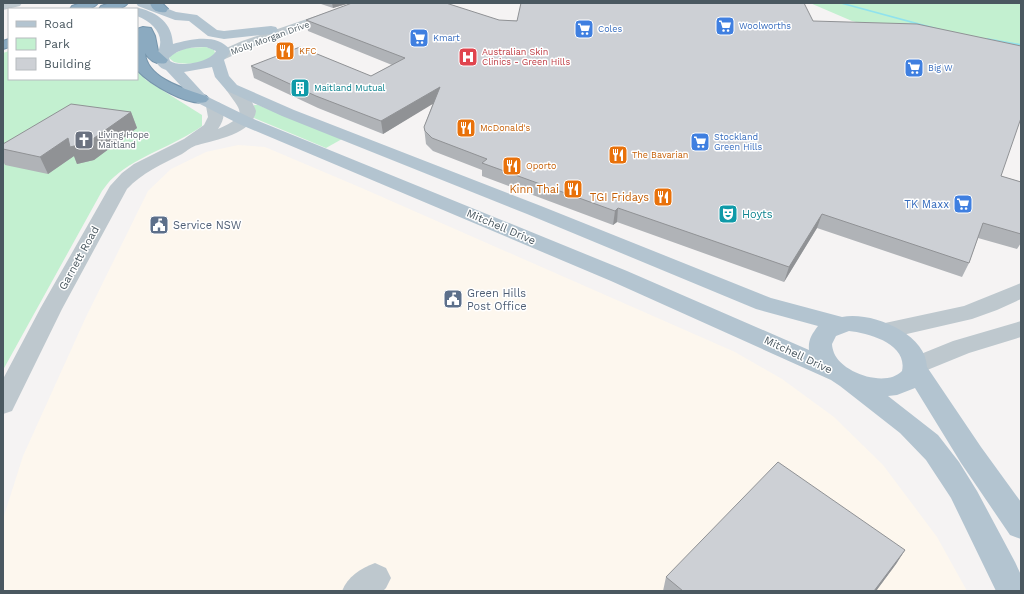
<svg xmlns="http://www.w3.org/2000/svg" width="1024" height="594" font-family="'Work Sans',sans-serif">
  <style>
    .commercial { fill: #fdf7ee }
    .green { fill: #c3f0d0 }
    .lines { fill: none; stroke-linecap: round; stroke-linejoin: round }
    .stream { fill: #90e2ed; fill-rule: evenodd }
    .highway-casing { stroke: #7695ac; stroke-width: 2 }
    .minor { fill: #bec8ce; fill-rule: evenodd }
    .major { fill: #b3c4d0; fill-rule: evenodd }
    .highway { fill: #8baac0; fill-rule: evenodd }
    .wall { fill: #b0b3b7 }
    .shaded-wall { fill: #909295 }
    .building { fill: #cdd0d5; stroke: #909295 }
    .labels { text-anchor: middle; dominant-baseline: central; stroke-width: 3; stroke-linejoin: round; paint-order: stroke }
    .far-shop-label { font-size: 9px; fill: #366cbe; stroke: #fff; text-anchor: start }
    .far-street-label { font-size: 9px; fill: #4a5860; stroke: #fff }
    .far-food-label { font-size: 9px; fill: #c56008; stroke: #fff; text-anchor: start }
    .far-health-label { font-size: 9px; fill: #be3a42; stroke: #fff; text-anchor: start }
    .far-culture-label { font-size: 9px; fill: #0d838f; stroke: #fff; text-anchor: start }
    .far-worship-label { font-size: 9px; fill: #5b616d; stroke: #fff; text-anchor: start }
    .food-label { font-size: 11px; fill: #c56008; stroke: #fff; text-anchor: end }
    .shop-label { font-size: 11px; fill: #366cbe; stroke: #fff; text-anchor: end }
    .culture-label { font-size: 11px; fill: #0d838f; stroke: #fff; text-anchor: start }
    .service-label { font-size: 11px; fill: #4e5e75; stroke: #fff; text-anchor: start }
    .street-label { font-size: 11px; fill: #4a5860; stroke: #fff }
  </style>
  <rect width="100%" height="100%" fill="#f5f3f3"/>
  <!-- commercial -->
  <path class="commercial" d="M 238,145 L 265,147 L 364,189 L 735,352 L 782,379 L 834,417 L 883,465 L 937,537 L 967,591 L 3,591 L 3,519 L 23,456 L 85,319 L 148,191 L 171,169 L 206,152 Z"/>
  <!-- green -->
  <g class="green">
    <path d="M 810,3 L 1021,3 L 1021,58 L 888,30 L 852,21 Z"/>
    <path d="M 206,47 L 214,50 L 215,53 C 208,65 186,65 174,62 L 169,58 L 171,55 L 186,48 Z"/>
    <path d="M 9,51 L 9,79 L 137,79 L 137,70 L 146,80 L 202,115 L 202,126 C 174,146 139,155 114,177 C 109,181 105,187 102,191 L 3,370 L 3,53 Z"/>
    <path d="M 254,105 L 258,105 L 342,139 L 326,148 L 254,118 Z"/>
  </g>
  <g class="lines">
    <!-- stream -->
    <g class="stream">
      <path d="M 838,3 L 844,3 L 948,31 L 945,32 Z"/>
      <path d="M 987,38 L 1021,44 L 1021,46 L 988,40 L 987,40 Z"/>
    </g>
    <defs>
      <g id="highway">
        <path d="M 81,3 L 98,3 C 92,11 79,9 70,9 L 72,6 Z"/>
        <path d="M 110,3 L 128,3 C 122,11 108,9 99,9 L 101,6 Z"/>
        <path d="M 150,3 L 162,3 L 168,9 L 166,12 C 159,13 152,11 150,3 Z"/>
        <path d="M 143,27 L 151,28 L 155,36 L 158,51 L 168,60 L 166,63 C 157,65 150,61 145,53 C 147,79 186,89 206,96 L 209,99 L 206,102 C 189,107 150,84 138,71 L 137,29 Z"/>
        <path d="M 9,39 L 9,47 L 3,49 L 3,41 Z"/>
      </g>
    </defs>
    <!-- highway casing -->
    <use href="#highway" class="highway-casing"/>
    <!-- minor -->
    <g class="minor">
      <path d="M 3,3 L 22,3 L 20,6 L 3,10 Z"/>
      <path d="M 354,3 L 372,3 L 370,6 L 252,47 L 225,59 L 220,60 L 215,59 L 213,56 L 215,53 L 242,41 Z"/>
      <path d="M 232,84 C 242,86 253,101 256,111 C 253,134 215,140 198,145 C 192,146 187,151 182,154 C 162,164 142,173 127,189 L 62,309 L 12,411 L 3,414 L 3,379 L 40,309 L 110,186 L 122,173 L 134,164 L 184,139 L 204,125 L 208,117 L 206,106 L 208,103 L 214,101 L 220,103 C 226,112 224,120 218,129 C 251,114 240,111 225,88 L 227,85 Z"/>
      <path d="M 1021,283 L 1021,299 L 997,310 L 972,319 L 885,339 L 877,337 L 873,331 L 877,325 L 885,323 L 964,306 Z"/>
      <path d="M 1021,321 L 1021,337 L 969,353 L 915,375 L 906,372 L 903,366 L 906,360 L 953,341 Z"/>
      <path d="M 375,563 L 386,568 L 391,578 L 386,588 L 383,591 L 342,591 C 348,576 360,569 375,563 Z"/>
    </g>
    <!-- major -->
    <g class="major">
      <path d="M 136,3 L 153,3 L 176,12 L 197,15 L 217,30 L 224,31 L 271,26 L 276,27 L 278,30 L 276,33 L 271,34 L 224,39 L 213,37 L 208,36 L 189,21 L 175,20 L 138,6 Z"/>
      <path d="M 139,8 C 158,13 172,23 173,44 C 190,39 218,33 230,50 L 229,54 L 224,60 L 229,76 L 237,85 L 294,110 L 541,206 L 771,298 L 842,317 C 871,311 926,333 927,367 L 981,447 L 1021,502 L 1021,539 L 1010,535 L 961,463 L 915,388 L 897,395 L 888,396 L 938,435 L 959,462 L 977,491 L 1015,562 L 1021,575 L 1021,591 L 996,591 L 951,498 L 926,460 L 900,433 L 840,386 L 831,380 L 611,281 L 239,124 L 196,102 L 166,70 C 159,68 156,63 155,57 C 168,38 155,23 137,16 L 136,9 ZM 206,47 L 216,51 C 211,62 179,68 170,61 L 169,58 C 179,48 193,47 206,47 ZM 212,67 L 215,77 L 227,91 L 282,116 L 527,214 L 756,309 L 818,326 C 812,334 808,340 809,350 L 627,271 L 251,118 L 206,96 L 184,72 ZM 849,331 C 869,333 908,344 902,371 C 886,388 842,373 834,353 C 833,350 832,347 832,344 L 836,336 Z"/>
    </g>
    <!-- highway -->
    <use href="#highway" class="highway"/>
  </g>
  <!-- wall -->
  <g class="wall">
    <path d="M 318,3 L 350,3 L 333,8 Z"/>
    <path d="M 306,20 L 813,21 L 1001,176 L 1021,182 L 1021,243 L 1017,249 L 978,238 L 969,263 L 962,277 L 817,228 L 784,282 L 617,222 L 613,225 L 482,176 L 482,170 L 433,151 L 426,144 L 424,127 L 433,103 L 383,134 L 318,108 L 254,78 L 251,66 L 371,76 L 392,65 L 308,31 Z"/>
    <path d="M 131,112 L 137,128 L 94,160 L 77,164 L 74,156 L 48,174 L 5,165 L 3,161 L 3,144 Z"/>
    <path d="M 905,550 L 896,564 L 876,591 L 663,591 L 666,577 Z"/>
  </g>
  <!-- shaded-wall -->
  <g class="shaded-wall">
    <path d="M 332,3 L 350,3 L 333,8 Z"/>
    <path d="M 440,87 L 441,99 L 383,134 L 381,121 Z"/>
    <path d="M 131,112 L 137,128 L 94,160 L 77,164 L 74,156 L 48,174 L 40,157 L 68,138 Z"/>
    <path d="M 618,208 L 617,222 L 613,225 L 615,211 Z"/>
    <path d="M 822,214 L 817,228 L 784,282 L 789,267 Z"/>
    <path d="M 905,550 L 896,564 L 876,591 L 874,591 Z"/>
  </g>
  <!-- building -->
  <g class="building">
    <path d="M 352,3 L 446,3 L 499,20 L 517,21 L 521,3 L 804,3 L 813,21 L 917,24 L 1021,46 L 1021,118 L 1001,176 L 1021,182 L 1021,234 L 983,223 L 969,263 L 822,214 L 789,267 L 618,208 L 615,211 L 482,163 L 487,159 L 432,138 L 425,131 L 424,127 L 440,87 L 381,121 L 316,96 L 251,66 L 300,47 L 371,76 L 405,58 L 306,20 Z"/>
    <path d="M 71,104 L 131,112 L 87,143 L 70,147 L 68,138 L 40,157 L 3,149 L 3,144 Z"/>
    <path d="M 778,462 L 905,550 L 874,591 L 683,591 L 666,577 Z"/>
  </g>
  <!-- icons -->
  <defs>
    <symbol id="supermarket-square" viewBox="-11 -11 22 22"><rect x="-9" y="-9" width="18" height="18" rx="4" fill="#3f7fe0" stroke="#fff"/><path d="M-6-5.5h2.5l.6 2H6L4.5 2H-2.5L-4.4-4H-6ZM-1.5 3.2a1.3 1.3 0 1 0 .1 0ZM3 3.2a1.3 1.3 0 1 0 .1 0Z" fill="#fff"/></symbol>
    <symbol id="restaurant-square" viewBox="-11 -11 22 22"><rect x="-9" y="-9" width="18" height="18" rx="4" fill="#e8710a" stroke="#fff"/><path d="M-5-6h1v4h1v-4h1v4h1v-4h1v5L-1.5 .5V6h-2V.5L-5-1ZM5-6V6H3V1.5H1.5Q1.5-4 5-6Z" fill="#fff"/></symbol>
    <symbol id="hospital-square" viewBox="-11 -11 22 22"><rect x="-9" y="-9" width="18" height="18" rx="4" fill="#e0444e" stroke="#fff"/><path d="M-5-5h3v3.5h4V-5h3V5h-3V1.5h-4V5h-3Z" fill="#fff"/></symbol>
    <symbol id="building-square" viewBox="-11 -11 22 22"><rect x="-9" y="-9" width="18" height="18" rx="4" fill="#0f9aa8" stroke="#fff"/><path d="M-4-6H4V6H1V3H-1V6H-4ZM-2.5-4.3h1.7v1.8h-1.7ZM.8-4.3h1.7v1.8H.8ZM-2.5-1h1.7V.8h-1.7ZM.8-1h1.7V.8H.8Z" fill="#fff"/></symbol>
    <symbol id="church-square" viewBox="-11 -11 22 22"><rect x="-9" y="-9" width="18" height="18" rx="4" fill="#6b7280" stroke="#fff"/><path d="M-1.2-6h2.4v3.5h3.3v2.4h-3.3V6h-2.4V-.1h-3.3v-2.4h3.3Z" fill="#fff"/></symbol>
    <symbol id="theatre-square" viewBox="-11 -11 22 22"><rect x="-9" y="-9" width="18" height="18" rx="4" fill="#0f9aa8" stroke="#fff"/><path d="M-5-5.5Q0-4 5-5.5V0Q5 5 0 6Q-5 5-5 0ZM-3.3-2.5H-1v1.5H-3.3ZM1-2.5H3.3v1.5H1ZM-2.8 1Q0 5.5 2.8 1Z" fill="#fff"/></symbol>
    <symbol id="civic-square" viewBox="-11 -11 22 22"><rect x="-9" y="-9" width="18" height="18" rx="4" fill="#5c6f8a" stroke="#fff"/><path d="M-.6-6.5H3V-4.5H.6V-3L4-1V1h2V6H-6V1h2V-1L-.6-3ZM-1.2 2.5V6h2.4V2.5Z" fill="#fff"/></symbol>
  </defs>
  <g fill-rule="evenodd">
    <use href="#supermarket-square" x="714" y="15" width="22" height="22"/>
    <use href="#supermarket-square" x="573" y="18" width="22" height="22"/>
    <use href="#supermarket-square" x="408" y="27" width="22" height="22"/>
    <use href="#restaurant-square" x="274" y="40" width="22" height="22"/>
    <use href="#hospital-square" x="457" y="46" width="22" height="22"/>
    <use href="#supermarket-square" x="903" y="57" width="22" height="22"/>
    <use href="#building-square" x="289" y="77" width="22" height="22"/>
    <use href="#restaurant-square" x="455" y="117" width="22" height="22"/>
    <use href="#church-square" x="73" y="129" width="22" height="22"/>
    <use href="#supermarket-square" x="689" y="131" width="22" height="22"/>
    <use href="#restaurant-square" x="607" y="144" width="22" height="22"/>
    <use href="#restaurant-square" x="501" y="155" width="22" height="22"/>
    <use href="#restaurant-square" x="562" y="178" width="22" height="22"/>
    <use href="#restaurant-square" x="652" y="186" width="22" height="22"/>
    <use href="#supermarket-square" x="952" y="193" width="22" height="22"/>
    <use href="#theatre-square" x="717" y="203" width="22" height="22"/>
    <use href="#civic-square" x="148" y="214" width="22" height="22"/>
    <use href="#civic-square" x="442" y="288" width="22" height="22"/>
  </g>
  <g class="labels">
    <!-- far-shop labels -->
    <g class="far-shop-label">
      <text x="739" y="26">Woolworths</text>
      <text x="598" y="29">Coles</text>
      <text x="433" y="38">Kmart</text>
      <text x="928" y="68">Big W</text>
      <text x="714" y="137">Stockland<tspan x="714" dy="10">Green Hills</tspan></text>
    </g>
    <!-- far-street labels -->
    <g class="far-street-label">
      <text transform="translate(270 38) rotate(-20)">Molly Morgan Drive</text>
    </g>
    <!-- far-food labels -->
    <g class="far-food-label">
      <text x="299" y="51">KFC</text>
      <text x="480" y="128">McDonald's</text>
      <text x="632" y="155">The Bavarian</text>
      <text x="526" y="166">Oporto</text>
    </g>
    <!-- far-health labels -->
    <g class="far-health-label">
      <text x="482" y="52">Australian Skin<tspan x="482" dy="10">Clinics - Green Hills</tspan></text>
    </g>
    <!-- far-culture labels -->
    <g class="far-culture-label">
      <text x="314" y="88">Maitland Mutual</text>
    </g>
    <!-- far-worship labels -->
    <g class="far-worship-label">
      <text x="98" y="135">Living Hope<tspan x="98" dy="10">Maitland</tspan></text>
    </g>
    <!-- food labels -->
    <g class="food-label">
      <text x="559" y="189">Kinn Thai</text>
      <text x="649" y="197">TGI Fridays</text>
    </g>
    <!-- shop labels -->
    <g class="shop-label">
      <text x="949" y="204">TK Maxx</text>
    </g>
    <!-- culture labels -->
    <g class="culture-label">
      <text x="742" y="214">Hoyts</text>
    </g>
    <!-- service labels -->
    <g class="service-label">
      <text x="173" y="225">Service NSW</text>
      <text x="467" y="293">Green Hills<tspan x="467" dy="13">Post Office</tspan></text>
    </g>
    <!-- street labels -->
    <g class="street-label">
      <text transform="translate(501 227) rotate(23)">Mitchell Drive</text>
      <text transform="translate(79 258) rotate(-61)">Garnett Road</text>
      <text transform="translate(798 355) rotate(25)">Mitchell Drive</text>
    </g>
  </g>
  <!-- border -->
  <rect width="1024" height="594" fill="none" stroke="#4a5860" stroke-width="8"/>
  <!-- legend -->
  <rect x="8" y="8" width="130" height="72" fill="#ffffff" stroke="#b7bcbf"/>
  <rect x="16" y="21" width="20" height="6" fill="#b3c4d0" stroke="#b7bcbf"/>
  <text x="44" y="28" font-size="12" fill="#4a5860">Road</text>
  <rect x="16" y="38" width="20" height="12" fill="#c3f0d0" stroke="#b7bcbf"/>
  <text x="44" y="48" font-size="12" fill="#4a5860">Park</text>
  <rect x="16" y="58" width="20" height="12" fill="#cdd0d5" stroke="#b7bcbf"/>
  <text x="44" y="68" font-size="12" fill="#4a5860">Building</text>
</svg>
